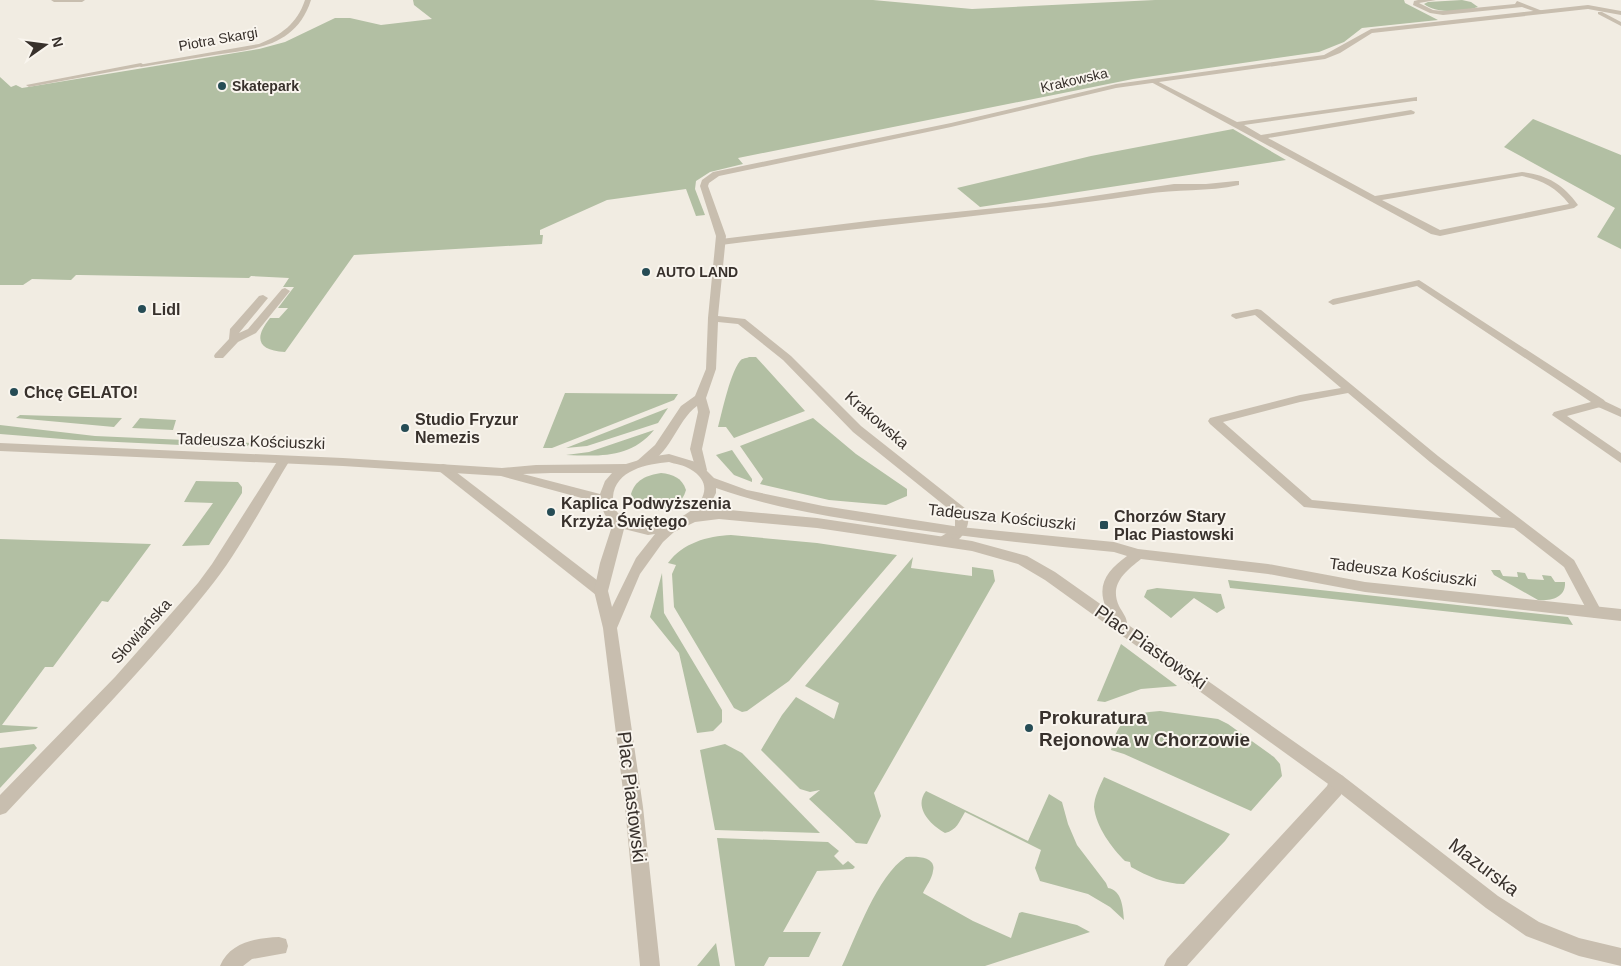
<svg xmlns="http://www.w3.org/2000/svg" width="1621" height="966" font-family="Helvetica,sans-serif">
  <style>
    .green { fill: #b2bfa3 }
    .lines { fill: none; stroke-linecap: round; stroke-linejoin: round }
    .service { fill: #c8beaf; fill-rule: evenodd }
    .minor { fill: #c8beaf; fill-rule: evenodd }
    .tertiary { fill: #c8beaf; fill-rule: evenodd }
    .poi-dot { fill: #264c55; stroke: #f9f5ee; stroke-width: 2 }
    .labels { text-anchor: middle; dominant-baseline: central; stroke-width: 4; stroke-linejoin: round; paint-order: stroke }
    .far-street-label { font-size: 14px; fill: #38312c; stroke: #f9f5ee }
    .far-poi-label { font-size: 14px; font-weight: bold; fill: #38312c; stroke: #f9f5ee; text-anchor: start }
    .poi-label { font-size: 16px; font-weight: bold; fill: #38312c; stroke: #f9f5ee; text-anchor: start }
    .street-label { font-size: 16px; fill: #38312c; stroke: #f9f5ee }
    .near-street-label { font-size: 19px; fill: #38312c; stroke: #f9f5ee }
    .near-poi-label { font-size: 19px; font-weight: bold; fill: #38312c; stroke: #f9f5ee; text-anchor: start }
  </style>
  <rect width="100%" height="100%" fill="#f1ece2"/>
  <!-- green -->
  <g class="green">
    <path d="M 413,0 L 873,0 L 972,9 L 1155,0 L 1404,0 L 1405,3 L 1438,20 L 1362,28 L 1344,42 L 1319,52 L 1133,79 L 738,158 L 743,164 L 710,172 L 696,181 L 695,189 L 705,215 L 696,216 L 686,189 L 607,200 L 540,230 L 540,235 L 543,235 L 542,244 L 354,255 L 285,352 C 257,350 254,338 270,318 L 279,318 L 288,308 L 278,308 L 294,287 L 283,287 L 289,278 L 251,276 L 249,278 L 80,275 L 76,275 L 71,280 L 32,279 L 23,285 L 0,285 L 0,77 L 11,87 L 16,85 L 22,88 L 259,49 L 285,42 L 335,18 L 350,18 L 381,25 L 432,19 L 414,5 Z"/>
    <path d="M 1462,0 L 1471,2 L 1478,7 C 1464,12 1436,14 1424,4 L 1428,2 Z"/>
    <path d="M 1533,119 L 1621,155 L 1621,249 L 1597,237 L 1615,208 L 1504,147 Z"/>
    <path d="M 1233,129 L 1286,160 L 980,207 L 957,188 L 1091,156 Z"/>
    <path d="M 750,357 L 756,357 L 805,411 L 734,438 L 726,427 L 718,427 C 722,413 731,368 742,359 C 743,359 749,357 750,357 Z"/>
    <path d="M 565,393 L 678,394 L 674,400 L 552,448 L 543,448 Z"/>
    <path d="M 668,408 L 658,423 L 587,446 L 566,448 Z"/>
    <path d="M 20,415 L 122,418 L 114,427 L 16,418 Z"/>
    <path d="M 140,418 L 176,420 L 173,430 L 132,428 Z"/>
    <path d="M 813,418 L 856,454 L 907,489 L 907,496 L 886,505 L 829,500 L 760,484 L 763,479 L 740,446 Z"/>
    <path d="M 0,425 L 95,436 L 252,443 L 244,448 L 75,440 L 0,434 Z"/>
    <path d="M 654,430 C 630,459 599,456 566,455 L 589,452 Z"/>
    <path d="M 732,450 L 752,479 L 752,482 L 734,475 L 716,455 Z"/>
    <path d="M 661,473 C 673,474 682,478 686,490 C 680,512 653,515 636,505 L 631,494 C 635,480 647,475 661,473 Z"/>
    <path d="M 196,481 L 238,482 L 242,487 L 242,493 L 209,545 L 182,546 L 213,503 L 184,502 Z"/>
    <path d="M 731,535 L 817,543 L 897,555 L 789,681 L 747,711 L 742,712 L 734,708 L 674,607 L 672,574 L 676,565 L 668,563 C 683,543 707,536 731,535 Z"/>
    <path d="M 0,539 L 151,544 L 108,602 L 102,601 L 53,667 L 45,667 L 2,725 L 38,727 L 36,729 L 0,733 Z"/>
    <path d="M 913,557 L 911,568 L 972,576 L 972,567 L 993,570 L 995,581 L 874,793 L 881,816 L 867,844 L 856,843 L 809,799 L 820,790 L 810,792 L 800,789 L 761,750 L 782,715 L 796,697 L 834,719 L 839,703 L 805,686 Z"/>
    <path d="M 1491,570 L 1500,570 L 1503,576 L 1518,577 L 1517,572 L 1525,573 L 1528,579 L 1544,580 L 1542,575 L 1551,576 L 1555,582 L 1565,582 C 1566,598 1550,601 1538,600 L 1494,575 Z"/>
    <path d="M 662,573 L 664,613 L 722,710 L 722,722 L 713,731 L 697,733 L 679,653 L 650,617 Z"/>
    <path d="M 1228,580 L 1568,617 L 1573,625 L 1230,588 Z"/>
    <path d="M 1157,588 L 1221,594 L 1225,608 L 1217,613 L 1194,598 L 1171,618 L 1144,597 L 1147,590 Z"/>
    <path d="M 1121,644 L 1176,685 L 1177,686 L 1141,689 L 1105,702 L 1097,701 Z"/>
    <path d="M 1160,711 L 1218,719 L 1228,724 L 1274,757 L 1280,764 L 1282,776 L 1251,811 L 1124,754 L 1111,750 C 1118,719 1129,713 1160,711 Z"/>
    <path d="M 34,744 L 37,748 L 0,788 L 0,748 Z"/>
    <path d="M 725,744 L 742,753 L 820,833 L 715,830 L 700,750 Z"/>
    <path d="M 1104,777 L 1230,834 L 1225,841 L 1184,884 C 1165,884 1147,876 1131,867 L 1130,862 L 1125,861 C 1112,848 1096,827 1094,807 C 1094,797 1100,786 1104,777 Z"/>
    <path d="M 926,791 L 1028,841 L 1049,794 L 1062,802 L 1068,824 L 1077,845 L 1106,883 L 1108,888 C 1122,890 1123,908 1124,920 L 1110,907 L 1088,894 L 1040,881 L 1035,868 L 1041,850 L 965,812 C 959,822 957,830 945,833 C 931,825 913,808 926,791 Z"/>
    <path d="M 717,838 L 828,842 L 839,851 L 834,856 L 843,865 L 848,861 L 855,867 L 853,869 L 817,871 L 783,932 L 821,932 L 809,957 L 769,957 L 764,966 L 735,966 Z"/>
    <path d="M 906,857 C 915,856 937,856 933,871 C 932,879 926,886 923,893 L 973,921 L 1011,938 L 1019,913 L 1022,912 L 1077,925 L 1090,932 L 985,966 L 842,966 C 857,935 877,876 906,857 Z"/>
    <path d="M 716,943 L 720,966 L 697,966 Z"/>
  </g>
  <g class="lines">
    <!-- service -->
    <g class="service">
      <path d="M 51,0 L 85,0 L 82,2 L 54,2 Z"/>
      <path d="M 1418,0 L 1436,0 L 1419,3 L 1433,10 L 1443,11 L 1515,4 L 1517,1 L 1545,12 L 1542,14 L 1522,7 L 1443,15 L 1430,13 L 1413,5 L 1414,1 Z"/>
      <path d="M 141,63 L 144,65 L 143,66 L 29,87 L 26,85 Z"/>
      <path d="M 1153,79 L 1237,122 L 1417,97 L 1417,101 L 1414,101 L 1244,125 L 1261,135 L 1411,110 L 1415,112 L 1414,114 L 1268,138 L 1375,196 L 1522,172 C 1547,175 1563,184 1578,205 L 1574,208 L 1440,236 L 1431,234 L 1151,82 L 1150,81 ZM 1522,176 C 1542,180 1556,187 1569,204 L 1440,230 L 1382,200 Z"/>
      <path d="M 1236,181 L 1239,181 L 1239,185 C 1208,192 1176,189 1145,194 C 1004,215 862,227 721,245 L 716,242 L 721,239 L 876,220 L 1046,203 L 1174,184 L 1206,184 Z"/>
      <path d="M 285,288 L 290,291 L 256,333 L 238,342 L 223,358 L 215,358 L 214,356 L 215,354 L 229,339 L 230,329 L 259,296 L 263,295 L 268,298 L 239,333 L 248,329 L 282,289 Z"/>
      <path d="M 1600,399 L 1621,409 L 1621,417 L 1596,406 L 1594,403 L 1596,400 Z"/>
    </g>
    <!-- minor -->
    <g class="minor">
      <path d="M 305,0 L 311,0 C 296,47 255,49 214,55 C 190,59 165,63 141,67 L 138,65 L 259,44 C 281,35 297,24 305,0 Z"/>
      <path d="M 1588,5 L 1621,11 L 1621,15 L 1588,9 L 1372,33 L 1340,53 L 1325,59 L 1116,88 L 951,127 L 719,176 L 709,183 L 708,186 L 726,236 L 718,316 L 745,319 L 791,356 L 861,426 L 966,509 C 975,526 957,551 937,545 L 935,542 L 937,539 L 955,528 L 955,514 L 853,432 L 783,360 L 738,324 L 718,322 L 716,369 L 706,398 L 710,412 L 702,449 L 707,470 L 705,473 L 697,473 L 690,449 L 698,412 L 697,406 C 676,421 670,458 643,465 L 637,461 L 655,445 L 681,406 L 695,396 L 706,369 L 708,318 L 716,236 L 700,186 L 702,180 L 713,172 L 951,123 L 1116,84 L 1324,55 L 1371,29 Z"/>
      <path d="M 1598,12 L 1602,12 L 1621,22 L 1621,26 L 1598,14 Z"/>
      <path d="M 1419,280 L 1604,400 L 1606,403 L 1604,406 L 1567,416 L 1621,453 L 1621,463 L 1552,415 L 1554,412 L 1591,402 L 1417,286 L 1333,305 L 1328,302 L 1333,299 Z"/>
      <path d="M 1257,309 L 1261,310 L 1438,456 L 1574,560 L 1602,612 L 1600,616 L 1595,618 L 1590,616 L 1564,567 L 1514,528 L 1304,507 L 1210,424 L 1208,421 L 1210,418 L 1300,395 L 1341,388 L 1255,315 L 1236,319 L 1231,316 L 1232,314 ZM 1348,393 L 1430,462 L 1501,518 L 1312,500 L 1223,422 L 1300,402 Z"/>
      <path d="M 284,456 L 290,460 C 264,502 238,554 207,591 C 145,669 74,740 6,813 L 0,815 L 0,795 L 115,677 L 198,583 L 212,564 L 280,457 Z"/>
      <path d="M 443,464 L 447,465 L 606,587 L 608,591 L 606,595 L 601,596 L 596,595 L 439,471 L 437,468 L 439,465 Z"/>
      <path d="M 1337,773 L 1343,776 L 1345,781 L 1341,795 L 1187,966 L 1164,966 L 1167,959 L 1327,786 L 1331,776 Z"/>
      <path d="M 279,937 L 286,939 L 288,946 L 286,953 L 252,959 L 243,966 L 220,966 C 230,942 256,938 279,937 Z"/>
    </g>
    <!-- tertiary -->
    <path class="tertiary" d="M 0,443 L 343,458 L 502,468 L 536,465 L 626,464 L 649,457 L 669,454 L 699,463 L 714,478 L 747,490 L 823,506 L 960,527 L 1114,542 L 1138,549 L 1268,564 L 1365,582 L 1621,609 L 1621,621 L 1365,592 L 1268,574 L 1141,559 C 1125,572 1109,584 1119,606 C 1122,612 1127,617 1127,624 L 1343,776 L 1498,896 L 1539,922 L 1579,938 L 1621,948 L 1621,966 L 1579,956 L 1526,936 L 1486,908 L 1331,786 L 1045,580 L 1018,564 L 972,551 L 817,528 L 719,519 L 695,522 L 674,532 L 663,542 L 640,574 L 617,628 L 643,807 L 660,966 L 640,966 L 625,807 L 603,628 L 594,591 L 600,563 L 613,523 L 605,515 L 600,503 L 501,476 L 343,466 L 0,451 ZM 669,462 C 675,464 684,465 690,469 C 735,495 663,542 625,519 C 617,514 612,507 613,497 C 615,470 647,464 669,462 ZM 551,473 L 612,473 L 605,481 L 600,494 L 523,474 ZM 716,488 C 766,506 819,515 872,523 C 952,536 1033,544 1114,552 L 1127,556 C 1108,570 1096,584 1106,608 L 1055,572 L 1027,556 L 972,541 L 817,518 L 719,509 L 707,511 L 716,493 ZM 624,529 L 648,535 L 655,534 L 636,558 L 612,607 L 608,591 Z"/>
  </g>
  <!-- markers -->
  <g class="poi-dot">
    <circle cx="222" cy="86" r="5"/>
    <circle cx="646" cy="272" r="5"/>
    <circle cx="142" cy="309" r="5"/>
    <circle cx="14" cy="392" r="5"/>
    <circle cx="405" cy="428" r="5"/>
    <circle cx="551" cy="512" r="5"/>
    <rect x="1099" y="520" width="10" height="10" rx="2.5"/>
    <circle cx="1029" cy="728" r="5"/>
  </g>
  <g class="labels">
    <!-- far-street labels -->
    <g class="far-street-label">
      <text transform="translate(218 39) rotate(-10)">Piotra Skargi</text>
      <text transform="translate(1074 80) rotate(-13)">Krakowska</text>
    </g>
    <!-- far-poi labels -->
    <g class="far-poi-label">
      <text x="232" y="86">Skatepark</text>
      <text x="656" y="272">AUTO LAND</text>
    </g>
    <!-- poi labels -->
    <g class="poi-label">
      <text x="152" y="309">Lidl</text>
      <text x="24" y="392">Chcę GELATO!</text>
      <text x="415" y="419">Studio Fryzur<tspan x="415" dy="18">Nemezis</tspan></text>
      <text x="561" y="503">Kaplica Podwyższenia<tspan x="561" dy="18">Krzyża Świętego</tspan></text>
      <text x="1114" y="516">Chorzów Stary<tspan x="1114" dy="18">Plac Piastowski</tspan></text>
    </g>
    <!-- street labels -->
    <g class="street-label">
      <text transform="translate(877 420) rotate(41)">Krakowska</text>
      <text transform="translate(251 441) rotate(2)">Tadeusza Kościuszki</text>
      <text transform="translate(1002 517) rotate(6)">Tadeusza Kościuszki</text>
      <text transform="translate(1403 572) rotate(7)">Tadeusza Kościuszki</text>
      <text transform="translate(141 631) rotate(-48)">Słowiańska</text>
    </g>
    <!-- near-street labels -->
    <g class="near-street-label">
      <text transform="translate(1151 647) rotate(35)">Plac Piastowski</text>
      <text transform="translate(632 797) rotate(83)">Plac Piastowski</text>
      <text transform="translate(1484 867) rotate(37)">Mazurska</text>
    </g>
    <!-- near-poi labels -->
    <g class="near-poi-label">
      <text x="1039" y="717">Prokuratura<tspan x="1039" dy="22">Rejonowa w Chorzowie</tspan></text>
    </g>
  </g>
  <!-- north arrow -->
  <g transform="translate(45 45) rotate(76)" stroke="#f9f5ee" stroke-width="4" paint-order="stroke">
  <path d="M0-4L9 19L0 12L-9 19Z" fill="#38312c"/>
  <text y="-8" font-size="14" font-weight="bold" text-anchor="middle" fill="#38312c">N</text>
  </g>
</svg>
